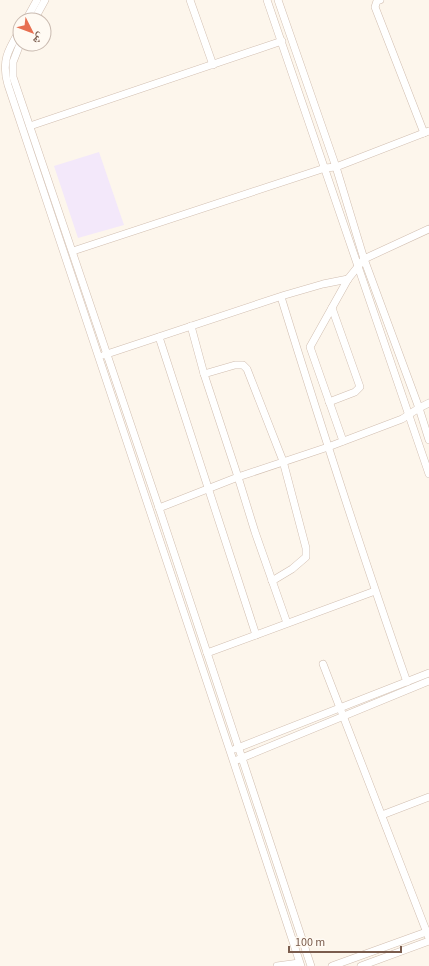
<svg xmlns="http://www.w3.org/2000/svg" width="429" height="966" font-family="'Source Sans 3','Noto Naskh Arabic',sans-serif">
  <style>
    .education { fill: #f3e8fa }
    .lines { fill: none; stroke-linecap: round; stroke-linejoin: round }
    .street-casing { stroke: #d1beb0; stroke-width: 8 }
    .street { stroke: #fff; stroke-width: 7 }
  </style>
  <rect width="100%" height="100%" fill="#fdf6ec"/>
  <!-- education -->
  <path class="education" d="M 99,152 L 124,225 L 78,238 L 54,166 Z"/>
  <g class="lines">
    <defs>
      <g id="street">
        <path d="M 190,0 L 213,65"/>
        <path d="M 267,0 L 429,474"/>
        <path d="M 278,0 L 336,167 L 364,259 L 419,408 L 429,440"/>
        <path d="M 380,0 L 377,1 L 375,7 L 424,133"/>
        <path d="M 26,20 L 37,0"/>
        <path d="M 34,20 L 45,0"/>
        <path d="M 20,30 C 8,50 1,61 8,85 L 232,757 L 301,966"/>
        <path d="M 20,44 L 13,62 L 13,77 L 159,508 L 311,966"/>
        <path d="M 30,126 L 282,41"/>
        <path d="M 73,251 L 325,168 L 336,167 L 429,131"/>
        <path d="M 281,297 C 321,426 362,554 407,682"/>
        <path d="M 191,326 L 204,374 L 238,477 L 255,532 L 287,623"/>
        <path d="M 159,337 L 256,635"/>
        <path d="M 104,355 L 285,295 L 323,284 L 348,279"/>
        <path d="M 204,374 L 235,365 L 243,365 L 247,369 L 283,461 L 306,548 L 306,557 L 292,569 L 272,581"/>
        <path d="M 329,402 L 355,392 L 360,387 L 332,308"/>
        <path d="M 343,441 L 310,347 L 348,279 L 364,259 L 429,229"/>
        <path d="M 159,508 L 238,477 L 328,447 L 402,419 L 419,408 L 429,403"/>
        <path d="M 207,653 L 375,591"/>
        <path d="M 323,664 L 429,938"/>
        <path d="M 235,749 L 429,673"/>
        <path d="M 237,760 L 429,681"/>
        <path d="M 382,815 L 429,797"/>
        <path d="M 277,966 L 299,963"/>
        <path d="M 332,966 L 429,931"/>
        <path d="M 361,966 L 429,941"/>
      </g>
    </defs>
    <!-- street casing -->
    <use href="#street" class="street-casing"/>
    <!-- street -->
    <use href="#street" class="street"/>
  </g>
  <!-- north arrow -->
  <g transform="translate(32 32) rotate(132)"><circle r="19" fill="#fffaf3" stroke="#cabbb1"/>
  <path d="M0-3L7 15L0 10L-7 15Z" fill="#e76f51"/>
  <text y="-6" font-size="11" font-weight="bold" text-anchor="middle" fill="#7a5c4d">ش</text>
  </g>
  <!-- scale -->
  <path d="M289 946v6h112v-6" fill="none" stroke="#7a5c4d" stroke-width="2"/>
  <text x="295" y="946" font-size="12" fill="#7a5c4d" stroke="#fffaf3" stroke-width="3" paint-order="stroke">100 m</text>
</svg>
